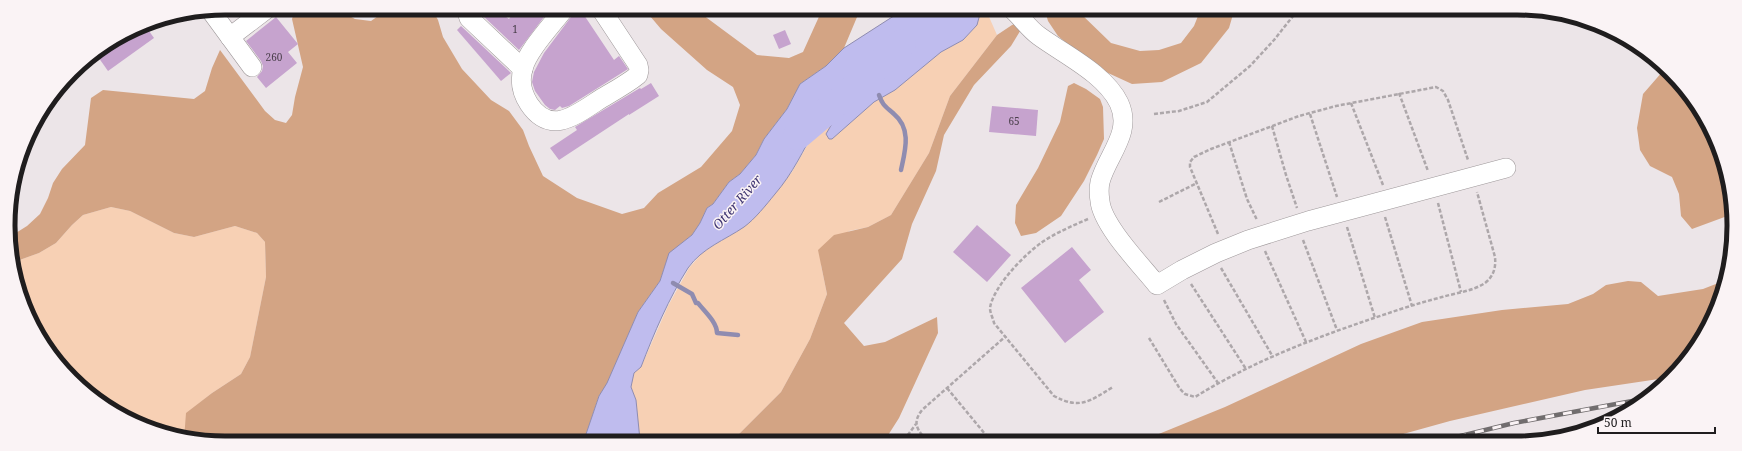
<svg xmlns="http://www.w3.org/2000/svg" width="1742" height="451" font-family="'Noto Serif',serif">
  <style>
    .green { fill: #f7d0b4 }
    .forest { fill: #d3a484 }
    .water { fill: #bfbcee; stroke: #8f8cb0 }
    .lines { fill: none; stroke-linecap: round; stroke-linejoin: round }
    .stream { stroke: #8f8cb0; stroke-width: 4.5 }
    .river { stroke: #bfbcee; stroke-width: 28 }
    .building { fill: #c6a3ce }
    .minor-casing { stroke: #9e989a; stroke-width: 20 }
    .path { stroke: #ada7aa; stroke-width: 2.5; stroke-dasharray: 4 2; stroke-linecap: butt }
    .minor { stroke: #fff; stroke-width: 19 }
    .rail-casing { stroke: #716d6e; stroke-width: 4.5 }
    .rail { stroke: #faf3f5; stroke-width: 3; stroke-dasharray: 9; stroke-linecap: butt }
    .labels { text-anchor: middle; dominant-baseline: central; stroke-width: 3; stroke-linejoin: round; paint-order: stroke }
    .number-label { font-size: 10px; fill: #493e4a }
    .water-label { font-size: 13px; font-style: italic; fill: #3e3471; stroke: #faf3f5 }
    .rim { fill: none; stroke: #1f1d1e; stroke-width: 5 }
  </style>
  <rect width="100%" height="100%" fill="#ece5e8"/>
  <!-- green -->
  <g class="green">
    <path d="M 981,10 L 986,10 L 997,35 L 950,96 L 929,153 L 891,215 L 868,227 L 849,231 L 821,265 L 827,294 L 810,339 L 781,392 L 733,440 L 640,440 L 636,400 L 631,387 L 634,373 L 641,367 L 668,306 L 689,268 L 703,252 L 745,226 L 792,172 L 839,90 L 859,72 L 869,66 L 877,71 L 871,80 L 856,97 L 840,110 L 832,139 L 874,102 L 895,90 L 941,52 L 963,40 L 977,25 Z"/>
    <path d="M 111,207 L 130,211 L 174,233 L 194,237 L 235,226 L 257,233 L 265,242 L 266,277 L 250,357 L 241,374 L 212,393 L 187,413 L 184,439 L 105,406 L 53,358 L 30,312 L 29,303 C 16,294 15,277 14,262 L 39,253 L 56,243 L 72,225 L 83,215 Z"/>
  </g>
  <!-- forest -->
  <g class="forest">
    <path d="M 298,8 L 334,8 L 355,19 L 371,21 L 388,9 L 432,9 L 438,20 L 443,37 L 462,69 L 491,100 L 509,111 L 523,130 L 529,146 L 543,176 L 577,198 L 622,214 L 644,208 L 658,193 L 701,167 L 732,131 L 740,105 L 733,87 L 707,70 L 661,29 L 644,9 L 697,9 L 707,18 L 757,55 L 789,58 L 803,52 L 822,10 L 860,10 L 844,48 L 826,66 L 800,84 L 787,109 L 764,139 L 756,155 L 740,174 L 729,182 L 713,204 L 707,208 L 700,223 L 692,235 L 669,254 L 660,281 L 638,312 L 607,384 L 599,396 L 584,440 L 184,439 L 186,413 L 212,393 L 241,374 L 250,357 L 266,277 L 265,242 L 257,233 L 235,226 L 194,237 L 174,233 L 130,211 L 111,207 L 83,215 L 72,225 L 56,243 L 39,253 L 14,262 L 11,236 L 27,226 L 40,214 L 48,198 L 53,183 L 62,169 L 85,145 L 91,98 L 103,90 L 194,99 L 205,91 L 212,68 L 220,50 L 265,111 L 275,120 L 286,123 L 292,115 L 295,97 L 303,67 L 292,19 L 295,10 Z"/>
    <path d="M 1045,11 L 1078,11 L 1111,43 L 1140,51 L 1159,50 L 1181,43 L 1194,26 L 1200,11 L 1234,11 L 1229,28 L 1201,63 L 1162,82 L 1132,84 L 1095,67 L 1058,36 L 1048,21 Z"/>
    <path d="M 1020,22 L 1022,28 L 1011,46 L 974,85 L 944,135 L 936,171 L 912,224 L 902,259 L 844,323 L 864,346 L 885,342 L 937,317 L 938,333 L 899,418 L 885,440 L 733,440 L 781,392 L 810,339 L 827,294 L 818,250 L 834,235 L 868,227 L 891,215 L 929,153 L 950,96 L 997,35 L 1012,25 Z"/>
    <path d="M 1663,71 L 1697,104 L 1730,183 L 1730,215 L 1692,229 L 1681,216 L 1679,194 L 1672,177 L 1650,166 L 1640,150 L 1637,128 L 1643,94 Z"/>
    <path d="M 1074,83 L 1086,89 L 1100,99 L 1103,107 L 1104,139 L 1097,155 L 1084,181 L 1061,216 L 1036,233 L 1021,236 L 1015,223 L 1016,205 L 1038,168 L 1060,122 L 1068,86 Z"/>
    <path d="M 1726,280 L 1711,322 L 1672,377 L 1585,390 L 1450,421 L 1378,441 L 1144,440 L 1225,407 L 1361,344 L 1422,322 L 1502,310 L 1568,304 L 1593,294 L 1606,285 L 1628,281 L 1641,282 L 1658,296 L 1703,289 Z"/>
  </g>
  <!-- water -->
  <path class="water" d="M 903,10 L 981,10 L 977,25 L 963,40 L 941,52 L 895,90 L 874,102 L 832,139 L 829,139 L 826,134 L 840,110 L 856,97 L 871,80 L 876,71 L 869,66 C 821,94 810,154 775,194 C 766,205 755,219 744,227 C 725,240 702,248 688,268 C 669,298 654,333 641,367 L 634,373 L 631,387 L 636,400 L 640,440 L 584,440 L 599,396 L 607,383 L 638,312 L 660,281 L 669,253 L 692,235 L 700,223 L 707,208 L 713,204 L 729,182 L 740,174 L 756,155 L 764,139 L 787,109 L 800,84 L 826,66 L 844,48 Z"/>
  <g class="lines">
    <!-- stream -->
    <g class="stream">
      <path d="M 879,95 C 883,106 885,106 894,114 C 912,129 905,151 901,170"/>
      <path d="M 673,283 L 692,294 L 696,303 L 698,303 C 704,311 717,322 717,333 L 738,335"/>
    </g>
    <!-- river -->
    <path class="river" d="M 797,136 L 853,89 L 902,43"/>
  </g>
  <!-- building -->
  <g class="building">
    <path d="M 479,9 L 495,9 L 509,19 L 516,9 L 550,9 L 519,50 L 479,12 Z"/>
    <path d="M 580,9 L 614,60 L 619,56 L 628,69 L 569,106 L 562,108 L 560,106 L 555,110 L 550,109 L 545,105 L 535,91 L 532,82 L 534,72 L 544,53 L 574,13 Z"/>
    <path d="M 276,17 L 298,44 L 288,52 L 297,63 L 266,88 L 257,77 L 262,71 L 263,66 L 261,61 L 246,41 Z"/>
    <path d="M 142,24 L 144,24 L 154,38 L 108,71 L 96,54 Z"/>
    <path d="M 461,26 L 511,73 L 501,81 L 457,30 Z"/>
    <path d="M 785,30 L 791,44 L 779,49 L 773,35 Z"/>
    <path d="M 651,83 L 659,96 L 629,115 L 629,114 L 559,160 L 550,148 L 577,130 L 575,127 L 640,88 L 641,89 Z"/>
    <path d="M 992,106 L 1038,110 L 1036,136 L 989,132 Z"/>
    <path d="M 977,225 L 1011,255 L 987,282 L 953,252 Z"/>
    <path d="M 1072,247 L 1091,270 L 1079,280 L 1104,312 L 1065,343 L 1021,288 Z"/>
  </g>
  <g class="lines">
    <defs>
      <g id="minor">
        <path d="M 466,9 L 469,18 L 523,69"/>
        <path d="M 564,9 C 552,25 527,51 523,69 C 519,82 522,93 529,104 C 551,137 577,114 602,98 C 614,91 627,84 638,75 L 639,70 L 638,65 L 601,9"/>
        <path d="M 1013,10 C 1022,18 1029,29 1039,36 C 1065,55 1105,74 1119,103 C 1133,133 1107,155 1100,182 C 1099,187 1099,195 1100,201 C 1102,225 1141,265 1157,285 L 1182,270 L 1216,253 L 1248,240 L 1308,221 L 1506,168"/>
        <path d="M 211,11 L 252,67"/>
        <path d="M 230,37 L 268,8"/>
      </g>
    </defs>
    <!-- minor casing -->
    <use href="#minor" class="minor-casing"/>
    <!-- path -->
    <g class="path">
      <path d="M 1399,93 L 1428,171"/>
      <path d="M 1351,103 L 1383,185"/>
      <path d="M 1154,114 L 1179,111 L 1207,102 L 1250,66 L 1274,40 L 1297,11"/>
      <path d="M 1310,114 L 1337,197"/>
      <path d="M 1272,126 L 1286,175 L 1297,208"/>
      <path d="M 1229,142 L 1247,199 L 1257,220"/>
      <path d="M 1159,202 L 1197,183"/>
      <path d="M 1438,203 L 1461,292"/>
      <path d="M 1385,217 L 1412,306"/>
      <path d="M 1088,219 C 1072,226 1055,233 1041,243 C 1024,255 993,287 990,308 C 990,313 993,318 994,323 L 1054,396 C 1080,410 1090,401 1113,387"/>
      <path d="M 1347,227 L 1375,318"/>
      <path d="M 1218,234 L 1190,167 L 1190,162 L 1194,157 L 1211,149 L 1299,116 L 1336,106 L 1436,87 L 1443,91 L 1448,100 L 1468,160"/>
      <path d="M 1303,240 L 1337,330"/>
      <path d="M 1265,251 L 1306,342"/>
      <path d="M 1221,268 L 1273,357"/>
      <path d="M 1191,284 L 1246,369"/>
      <path d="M 1164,300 L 1176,324 L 1218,383"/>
      <path d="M 1149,338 L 1180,389 L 1185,394 L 1195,397 C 1258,358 1328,333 1398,310 C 1413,305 1427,301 1442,297 C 1456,293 1473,291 1485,283 C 1494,276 1496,267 1495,257 L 1477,192"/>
      <path d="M 947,388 L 990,440"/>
      <path d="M 904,440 L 916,424"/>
      <path d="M 926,440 C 917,429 912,423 922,410 L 1006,336"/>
    </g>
    <!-- minor -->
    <use href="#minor" class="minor"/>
    <defs>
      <path id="rail" d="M 1440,441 L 1514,423 L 1643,399"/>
    </defs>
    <!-- rail casing -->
    <use href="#rail" class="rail-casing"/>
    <!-- rail -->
    <use href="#rail" class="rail"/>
  </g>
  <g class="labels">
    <!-- number labels -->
    <g class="number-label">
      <text x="515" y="29">1</text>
      <text x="274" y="57">260</text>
      <text x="1014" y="121">65</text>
    </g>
    <!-- water labels -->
    <g class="water-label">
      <text transform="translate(737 202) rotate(-49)">Otter River</text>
    </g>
  </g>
  <!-- crop -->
  <path d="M0 0H1742V451H0ZM225 15H1517A210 210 0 0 1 1727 225V226A210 210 0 0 1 1517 436H225A210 210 0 0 1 15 226V225A210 210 0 0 1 225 15Z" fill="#faf3f5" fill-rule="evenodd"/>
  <path class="rim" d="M225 15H1517A210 210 0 0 1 1727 225V226A210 210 0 0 1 1517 436H225A210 210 0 0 1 15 226V225A210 210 0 0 1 225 15Z"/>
  <!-- scale -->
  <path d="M1598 427v6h117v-6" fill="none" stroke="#1f1d1e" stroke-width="2"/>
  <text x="1604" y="427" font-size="12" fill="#1f1d1e" stroke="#faf3f5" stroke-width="3" paint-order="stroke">50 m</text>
</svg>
